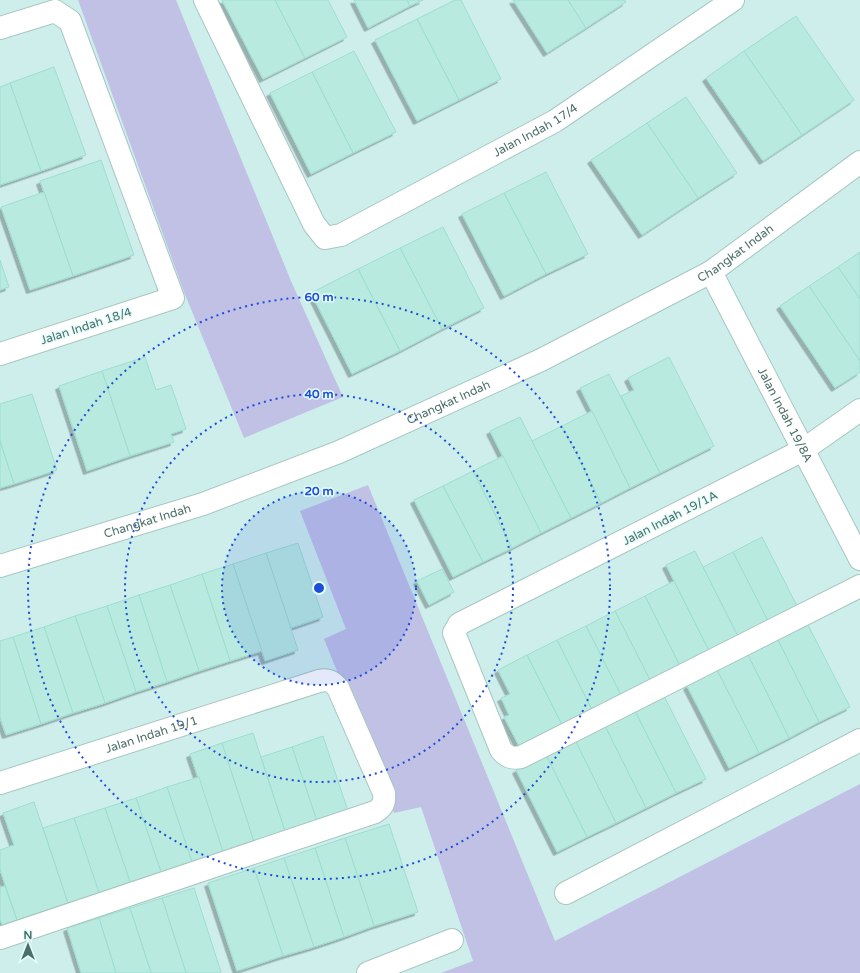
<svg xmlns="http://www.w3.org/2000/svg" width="860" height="973" font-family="'Varela Round',sans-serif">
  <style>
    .residential { fill: #ceeeec }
    .green { fill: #c1c1e6 }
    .building { fill: #b9eae0; stroke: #9cded0; filter: url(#shadow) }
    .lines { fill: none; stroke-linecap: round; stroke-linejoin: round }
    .minor-casing { stroke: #a7c7c2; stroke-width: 24 }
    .minor { stroke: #fff; stroke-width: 22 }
    .ring { fill: none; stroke: #1d4ed8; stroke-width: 2; stroke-dasharray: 2 4 }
    .labels { text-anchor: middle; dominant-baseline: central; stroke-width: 3; stroke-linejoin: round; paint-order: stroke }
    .street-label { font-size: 12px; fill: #4a6f66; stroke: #e6fdfd }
    .centre { fill: #1d4ed8; stroke: #e6fdfd; stroke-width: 2 }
    .ring-label { font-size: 12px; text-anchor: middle; font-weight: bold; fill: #1d4ed8; stroke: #e6fdfd; stroke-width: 3; stroke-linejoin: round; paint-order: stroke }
  </style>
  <defs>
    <filter id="shadow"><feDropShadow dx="-3.5" dy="3.5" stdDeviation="0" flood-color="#0004"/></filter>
  </defs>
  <rect width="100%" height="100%" fill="#e1f9fa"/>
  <!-- residential -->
  <rect class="residential" x="0" y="0" width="860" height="973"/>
  <!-- green -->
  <g class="green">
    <path d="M 78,0 L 176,0 L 291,281 L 343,397 L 244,438 L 184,292 Z"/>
    <path d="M 368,485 L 555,941 L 860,784 L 860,973 L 441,973 L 473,961 L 421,807 L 394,813 L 324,639 L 346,629 L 300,511 Z"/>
  </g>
  <!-- building -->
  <g class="building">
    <path d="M 222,0 L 275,0 L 305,58 L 263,79 Z"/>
    <path d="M 275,0 L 328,0 L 347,37 L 305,58 Z"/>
    <path d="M 354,0 L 407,0 L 410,6 L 368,28 Z"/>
    <path d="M 407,0 L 423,0 L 410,6 Z"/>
    <path d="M 455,0 L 461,0 L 501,79 L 459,100 L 417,19 Z"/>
    <path d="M 513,0 L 568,0 L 586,28 L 547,53 Z"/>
    <path d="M 568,0 L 625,0 L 626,2 L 586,28 Z"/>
    <path d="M 796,16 L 854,100 L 802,135 L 744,51 Z"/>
    <path d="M 417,19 L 459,100 L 417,121 L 375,40 Z"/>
    <path d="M 354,51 L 396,132 L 353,153 L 312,72 Z"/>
    <path d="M 744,51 L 802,135 L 763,161 L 706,78 Z"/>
    <path d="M 54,67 L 86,155 L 41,171 L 10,83 Z"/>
    <path d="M 312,72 L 353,153 L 311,174 L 270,93 Z"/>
    <path d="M 10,83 L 41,171 L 0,185 L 0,87 Z"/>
    <path d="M 686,97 L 737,173 L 698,198 L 647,123 Z"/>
    <path d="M 647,123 L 698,198 L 642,235 L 591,160 Z"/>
    <path d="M 101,160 L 134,255 L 73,276 L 40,181 Z"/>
    <path d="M 546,172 L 588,254 L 546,274 L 504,193 Z"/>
    <path d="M 44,192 L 73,276 L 30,290 L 1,207 Z"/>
    <path d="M 504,193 L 546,274 L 504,296 L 462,214 Z"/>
    <path d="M 443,227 L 484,308 L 442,329 L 400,248 Z"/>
    <path d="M 400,248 L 442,329 L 400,351 L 358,269 Z"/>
    <path d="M 860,252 L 860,299 L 838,267 Z"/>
    <path d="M 0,260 L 9,287 L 0,290 Z"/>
    <path d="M 838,267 L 860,299 L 860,361 L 809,286 Z"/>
    <path d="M 358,269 L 400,351 L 352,374 L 311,293 Z"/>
    <path d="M 809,286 L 860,361 L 860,372 L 835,388 L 780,306 Z"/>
    <path d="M 145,357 L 156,390 L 171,385 L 186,429 L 171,434 L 174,442 L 130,456 L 102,371 Z"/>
    <path d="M 669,357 L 714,446 L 660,473 L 621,396 L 634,390 L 628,378 Z"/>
    <path d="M 102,371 L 130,456 L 87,471 L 59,386 Z"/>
    <path d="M 609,374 L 660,473 L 630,488 L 580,388 Z"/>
    <path d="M 32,394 L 57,470 L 14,484 L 0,441 L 0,404 Z"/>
    <path d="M 592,411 L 630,488 L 601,503 L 562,426 Z"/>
    <path d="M 520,417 L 571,518 L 541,533 L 490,431 Z"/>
    <path d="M 562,426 L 601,503 L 571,518 L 532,441 Z"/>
    <path d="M 0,441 L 14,484 L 0,488 Z"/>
    <path d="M 503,456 L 541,533 L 512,548 L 473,471 Z"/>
    <path d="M 473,471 L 512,548 L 483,562 L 443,486 Z"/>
    <path d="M 443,486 L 483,562 L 453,577 L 414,500 Z"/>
    <path d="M 762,537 L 797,606 L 768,621 L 733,552 Z"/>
    <path d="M 298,543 L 323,617 L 291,628 L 266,553 Z"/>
    <path d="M 695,551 L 738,636 L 709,651 L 666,565 Z"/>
    <path d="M 733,552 L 768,621 L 738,636 L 703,567 Z"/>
    <path d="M 266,553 L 298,650 L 265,661 L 233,564 Z"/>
    <path d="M 233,564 L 262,651 L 230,661 L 202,574 Z"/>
    <path d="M 442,569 L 454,592 L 429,605 L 417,581 Z"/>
    <path d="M 202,574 L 230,661 L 199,671 L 170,585 Z"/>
    <path d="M 674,581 L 709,651 L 680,666 L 645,596 Z"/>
    <path d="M 170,585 L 199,671 L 167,682 L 139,595 Z"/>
    <path d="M 139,595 L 167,682 L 136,692 L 107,606 Z"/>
    <path d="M 645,596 L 680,666 L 650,680 L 615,611 Z"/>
    <path d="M 107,606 L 136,692 L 105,703 L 75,616 Z"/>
    <path d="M 615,611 L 650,680 L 621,695 L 586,626 Z"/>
    <path d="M 75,616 L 105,703 L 73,713 L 44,627 Z"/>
    <path d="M 808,625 L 850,707 L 819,722 L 778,640 Z"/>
    <path d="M 586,626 L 621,695 L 592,710 L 557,640 Z"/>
    <path d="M 44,627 L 73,713 L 41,724 L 13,637 Z"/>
    <path d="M 13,637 L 41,724 L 6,735 L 0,718 L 0,641 Z"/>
    <path d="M 557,640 L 592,710 L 562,725 L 527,655 Z"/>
    <path d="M 778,640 L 819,722 L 789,738 L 748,655 Z"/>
    <path d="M 527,655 L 562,725 L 519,746 L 504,717 L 509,715 L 501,698 L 510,694 L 498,670 Z"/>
    <path d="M 748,655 L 789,738 L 759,753 L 717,670 Z"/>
    <path d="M 717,670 L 759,753 L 729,768 L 687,686 Z"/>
    <path d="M 664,696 L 706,779 L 676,793 L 635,711 Z"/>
    <path d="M 635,711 L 676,793 L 646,808 L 605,726 Z"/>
    <path d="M 605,726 L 646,808 L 616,823 L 575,740 Z"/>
    <path d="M 253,733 L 285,831 L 254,842 L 222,743 Z"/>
    <path d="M 323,736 L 348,811 L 317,821 L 292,747 Z"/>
    <path d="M 575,740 L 616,823 L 587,837 L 546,755 Z"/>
    <path d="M 222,743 L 254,842 L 223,852 L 190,754 Z"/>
    <path d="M 292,747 L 317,821 L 285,831 L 261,757 Z"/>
    <path d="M 546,755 L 587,837 L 557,852 L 516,770 Z"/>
    <path d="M 199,777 L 223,852 L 192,862 L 167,787 Z"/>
    <path d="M 167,787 L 192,862 L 161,872 L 136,798 Z"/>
    <path d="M 136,798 L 161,872 L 130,882 L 105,808 Z"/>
    <path d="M 34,802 L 68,903 L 17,920 L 0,870 L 0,850 L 14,845 L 3,813 Z"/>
    <path d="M 105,808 L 130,882 L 99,893 L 74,818 Z"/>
    <path d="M 74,818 L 99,893 L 68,903 L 43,828 Z"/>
    <path d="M 389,824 L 418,912 L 374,926 L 345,838 Z"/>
    <path d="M 345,838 L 374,926 L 344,937 L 315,848 Z"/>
    <path d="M 315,848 L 344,937 L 314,947 L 284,858 Z"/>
    <path d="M 284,858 L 314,947 L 283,956 L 254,868 Z"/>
    <path d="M 254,868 L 283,956 L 237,971 L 208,883 Z"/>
    <path d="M 5,886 L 17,920 L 2,925 L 0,919 L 0,887 Z"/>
    <path d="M 194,888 L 221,972 L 220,973 L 186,973 L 162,898 Z"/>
    <path d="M 162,898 L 186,973 L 151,973 L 130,908 Z"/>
    <path d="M 130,908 L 151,973 L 116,973 L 99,918 Z"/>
    <path d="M 99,918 L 116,973 L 81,973 L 67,928 Z"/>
  </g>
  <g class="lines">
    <defs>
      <g id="minor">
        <path id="s1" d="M 205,0 L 314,224 L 325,238 L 341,235 L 555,121 L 733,0"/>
        <path d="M 0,28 L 55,11 L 70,21 L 173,298 L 0,354"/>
        <path id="s2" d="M 711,272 L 860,559"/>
        <path d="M 860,410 L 803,450 L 459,624 L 454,633 L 501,750 C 507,757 512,759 521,757 L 860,586"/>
        <path id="s3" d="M 0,566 L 203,504 L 339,452 L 541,360 L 711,272 L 860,162"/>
        <path id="s4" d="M 0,783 L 319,681 C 328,679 332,681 338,688 L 384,793 C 385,803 383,807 375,812 L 0,938"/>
        <path d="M 566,893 L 860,740"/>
        <path d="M 368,973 L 452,940"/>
      </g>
    </defs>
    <!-- minor casing -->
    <use href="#minor" class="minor-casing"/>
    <!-- minor -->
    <use href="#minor" class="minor"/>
  </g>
  <!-- distance rings -->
  <circle cx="319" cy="588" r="97" fill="#1d4ed8" fill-opacity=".12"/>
  <g class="ring">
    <circle cx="319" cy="588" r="97"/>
    <circle cx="319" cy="588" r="194"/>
    <circle cx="319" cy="588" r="291"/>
  </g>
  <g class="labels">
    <!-- street labels -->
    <g class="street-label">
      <text stroke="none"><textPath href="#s1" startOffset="504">Jalan Indah 17/4</textPath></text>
      <text stroke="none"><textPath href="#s3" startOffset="802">Changkat Indah</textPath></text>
      <text transform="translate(86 326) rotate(-18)">Jalan Indah 18/4</text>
      <text stroke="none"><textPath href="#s3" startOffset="478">Changkat Indah</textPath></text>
      <text stroke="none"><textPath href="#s2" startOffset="161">Jalan Indah 19/8A</textPath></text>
      <text transform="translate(670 518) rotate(-27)">Jalan Indah 19/1A</text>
      <text stroke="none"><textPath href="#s3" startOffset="154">Changkat Indah</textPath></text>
      <text stroke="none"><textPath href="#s4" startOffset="159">Jalan Indah 19/1</textPath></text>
    </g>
  </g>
  <circle cx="319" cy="588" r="6" class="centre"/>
  <g class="ring-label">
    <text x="319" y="301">60 m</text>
    <text x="319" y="398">40 m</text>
    <text x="319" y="495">20 m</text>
  </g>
  <!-- north arrow -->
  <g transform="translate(28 945)" stroke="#e6fdfd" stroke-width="3" paint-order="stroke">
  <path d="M0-3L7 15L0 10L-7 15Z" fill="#4a6f66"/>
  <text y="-6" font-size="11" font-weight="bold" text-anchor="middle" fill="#4a6f66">N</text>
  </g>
</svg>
